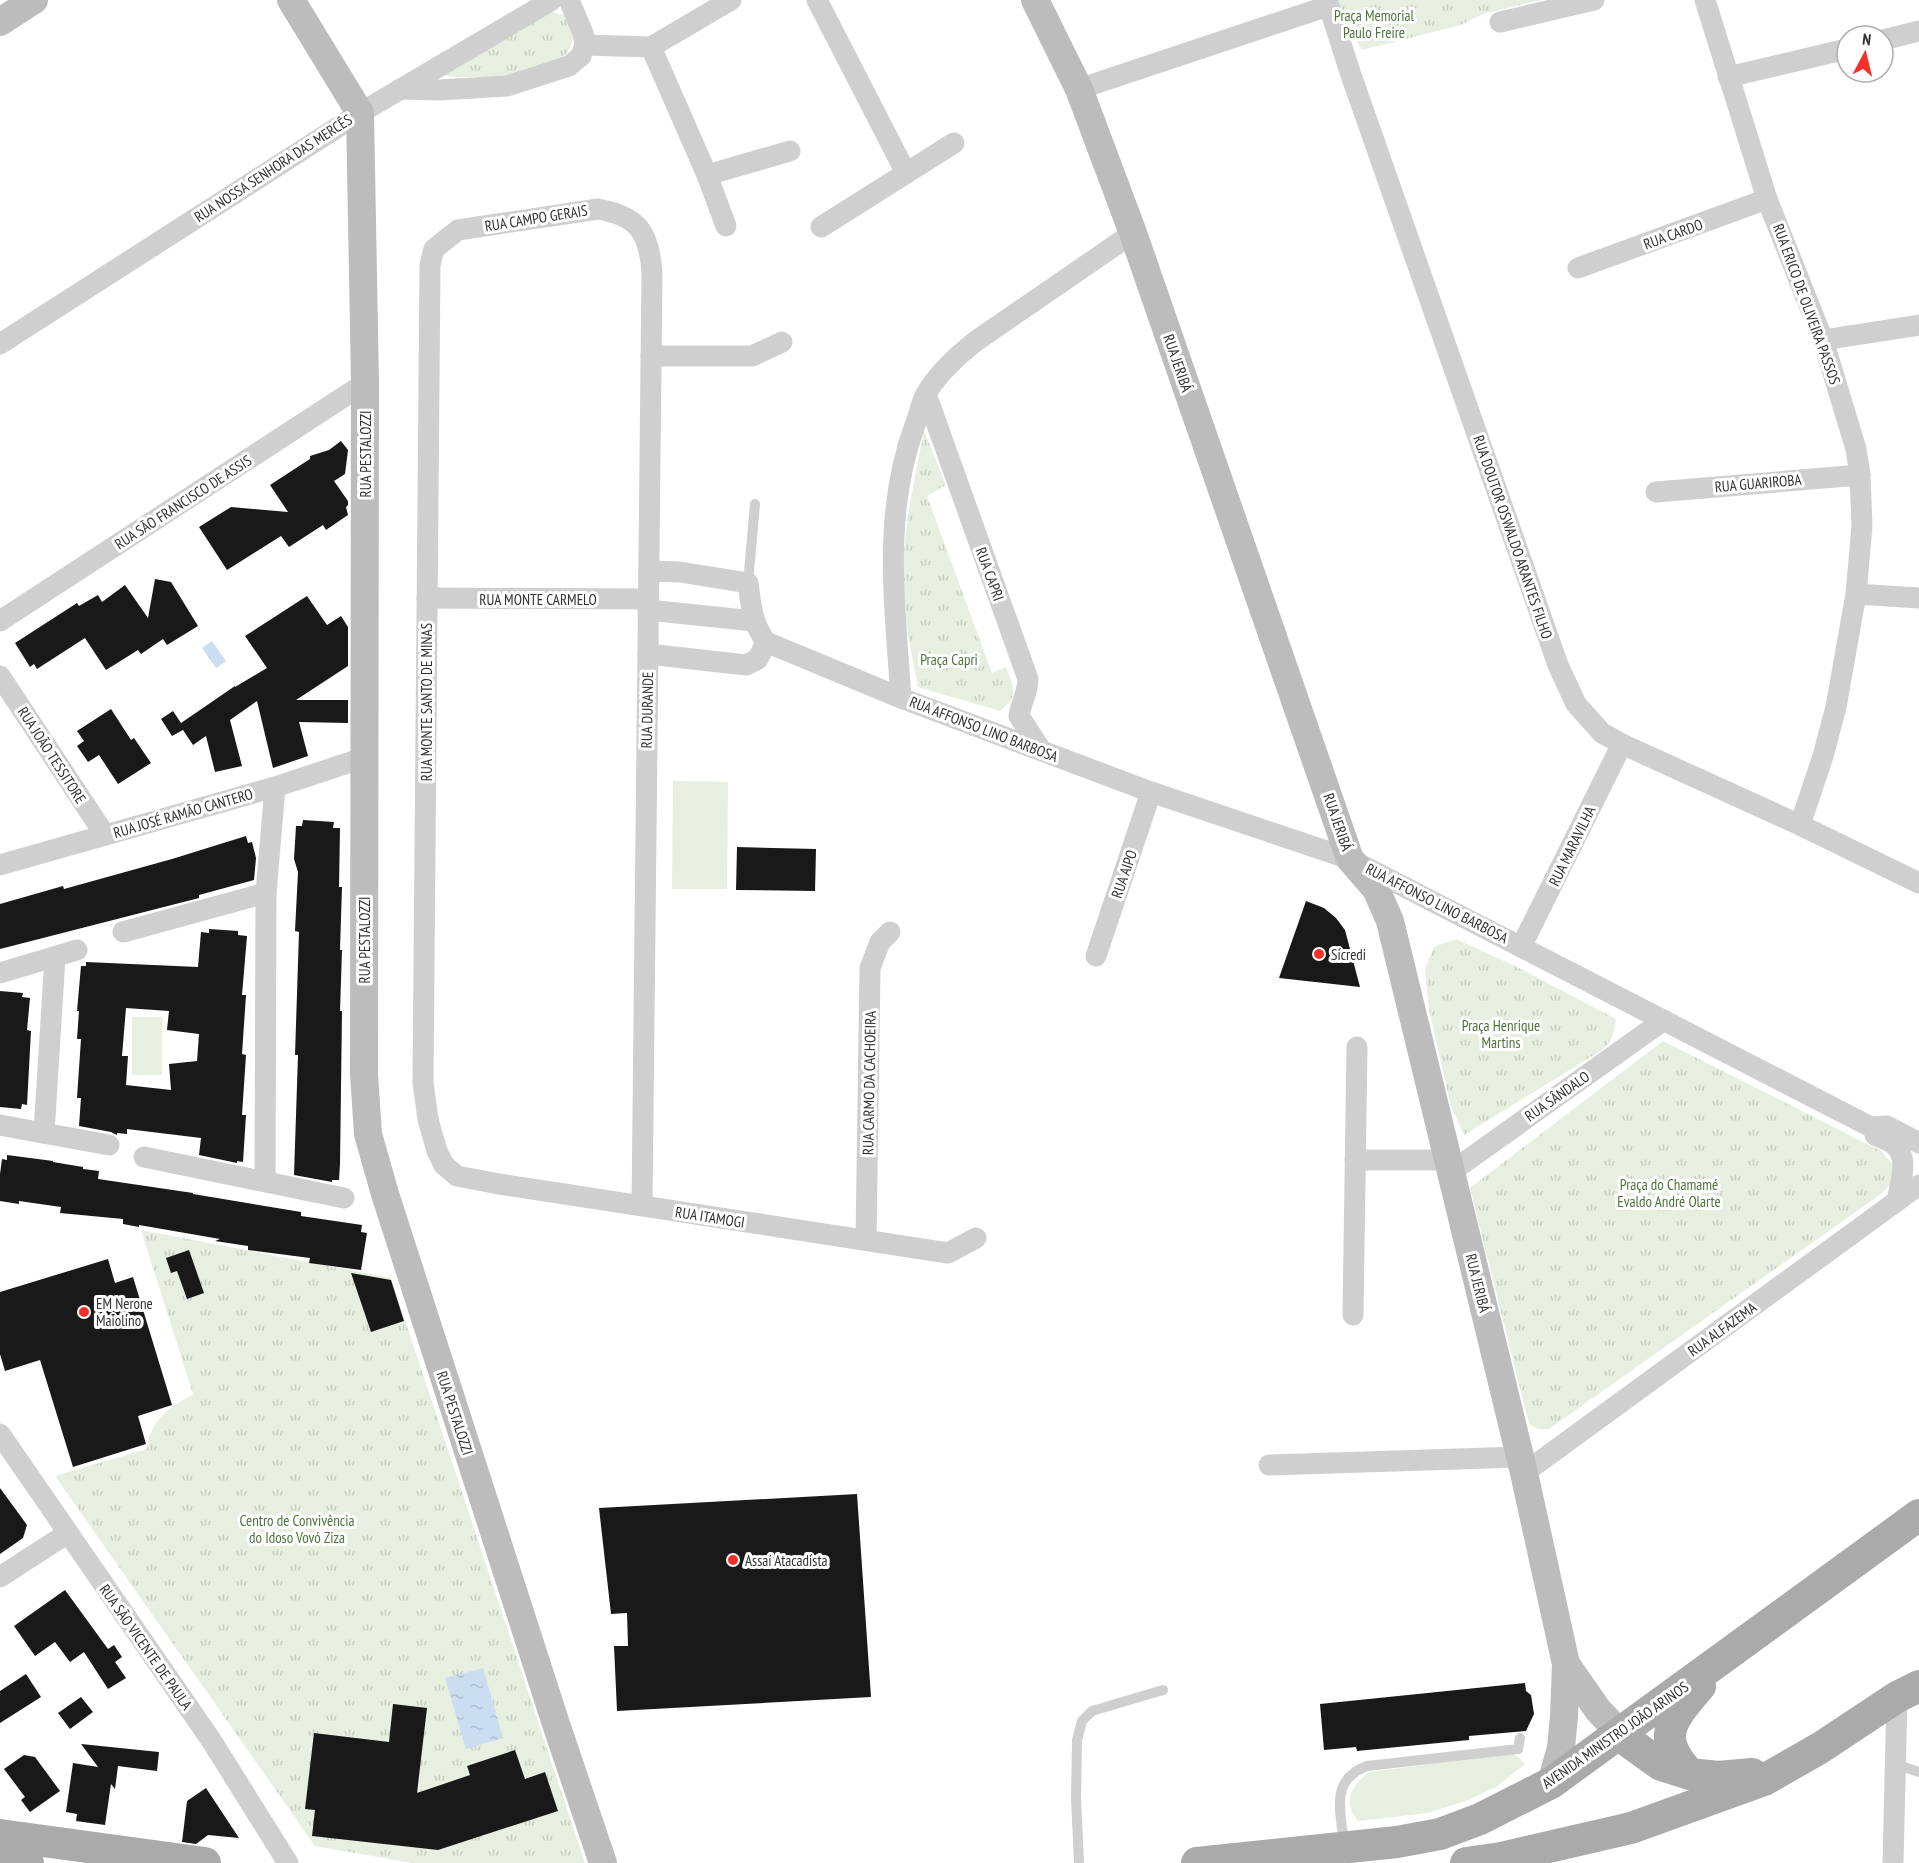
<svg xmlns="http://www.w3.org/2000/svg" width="1919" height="1863" font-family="'PT Sans Narrow',sans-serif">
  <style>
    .grass { fill: #e6efe0 }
    .park { fill: url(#park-tufts) }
    .water { fill: url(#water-ripples) }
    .building { fill: #191919; fill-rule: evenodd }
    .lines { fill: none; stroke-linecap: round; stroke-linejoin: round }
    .lane { stroke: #cfcfcf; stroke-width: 10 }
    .street { stroke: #cfcfcf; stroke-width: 21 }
    .secondary { stroke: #bcbcbc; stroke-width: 28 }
    .primary { stroke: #aaa; stroke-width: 32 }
    .poi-dot { fill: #f43129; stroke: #fff; stroke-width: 2 }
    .labels { text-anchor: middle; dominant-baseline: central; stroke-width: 6; stroke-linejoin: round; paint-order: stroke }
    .park-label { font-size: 15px; fill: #4e733a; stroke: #fff }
    .street-label { font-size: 15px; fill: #323232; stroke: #fff }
    .poi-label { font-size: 15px; fill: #323232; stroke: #fff; text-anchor: start }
  </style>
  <defs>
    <pattern id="park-tufts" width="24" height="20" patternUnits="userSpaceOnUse" patternTransform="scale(1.5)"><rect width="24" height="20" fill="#e6efe0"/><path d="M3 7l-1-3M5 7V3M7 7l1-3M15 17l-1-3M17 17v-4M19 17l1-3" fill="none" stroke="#c6cdc1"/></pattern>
    <pattern id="water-ripples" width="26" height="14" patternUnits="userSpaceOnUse" patternTransform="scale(1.5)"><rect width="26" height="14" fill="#cbddf0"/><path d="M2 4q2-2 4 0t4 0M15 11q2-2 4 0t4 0" fill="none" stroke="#afbece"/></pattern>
  </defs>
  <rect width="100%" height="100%" fill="#fff"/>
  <!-- grass -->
  <g class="grass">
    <path d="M 673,781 L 728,782 L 727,889 L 672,889 Z"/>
    <rect x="132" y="1017" width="30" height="58"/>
    <path d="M 1511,1754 L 1518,1757 L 1525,1764 L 1496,1787 L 1468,1800 L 1428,1813 L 1358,1821 C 1342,1801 1351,1787 1369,1772 Z"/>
  </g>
  <!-- park -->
  <g class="park">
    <path d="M 1338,0 L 1542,0 L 1483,14 L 1461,25 L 1362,50 L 1342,14 Z"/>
    <path d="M 551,12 L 565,15 L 572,24 L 573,39 L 568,52 L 553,65 L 499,77 L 456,77 L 438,75 Z"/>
    <path d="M 924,431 L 946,485 L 927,496 L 992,673 L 1006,667 C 1013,689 1020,695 1000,711 L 918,687 C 911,648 901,608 903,568 C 905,521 915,477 924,431 Z"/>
    <path d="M 1456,939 L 1515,966 L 1616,1019 C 1614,1033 1613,1040 1602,1050 L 1464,1135 L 1451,1106 L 1429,1009 L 1425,969 L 1434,947 Z"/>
    <path d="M 1663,1041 L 1881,1151 L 1892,1163 L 1896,1173 L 1891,1184 L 1881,1194 L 1549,1429 L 1538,1429 L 1529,1424 L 1470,1188 Z"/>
    <path d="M 141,1230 L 391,1278 L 585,1863 L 412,1863 L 315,1846 L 55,1476 L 147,1449 C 151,1418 169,1409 193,1394 Z"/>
  </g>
  <!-- water -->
  <g class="water">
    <path d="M 212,641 L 226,661 L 216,668 L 202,648 Z"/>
    <path d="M 483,1668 L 503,1738 L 466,1749 L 445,1678 Z"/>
  </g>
  <!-- building -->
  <g class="building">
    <path d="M 341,441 L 348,450 L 345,474 L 334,481 L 348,501 L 348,505 L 346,507 L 348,515 L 326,530 L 323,525 L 289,547 L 281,536 L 227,570 L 199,527 L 231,507 L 288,512 L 270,485 L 310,459 L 310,456 L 329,450 Z"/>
    <path d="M 155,579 L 171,582 L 198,626 L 167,645 L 163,639 L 141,654 L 138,650 L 106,670 L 85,638 L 37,669 L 34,664 L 30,667 L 15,643 L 77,603 L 79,606 L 98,595 L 102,602 L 125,585 L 148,618 Z"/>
    <path d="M 307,596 L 327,625 L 341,616 L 348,627 L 348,666 L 296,700 L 348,700 L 348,723 L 299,722 L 308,756 L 273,768 L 257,701 L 230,720 L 242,766 L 215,772 L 206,736 L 193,745 L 183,730 L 172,736 L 161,719 L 173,711 L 181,723 L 235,686 L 235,687 L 267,668 L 245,636 Z"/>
    <path d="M 111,709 L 131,740 L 134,738 L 151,763 L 118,784 L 99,755 L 88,762 L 77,746 L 84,741 L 77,731 Z"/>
    <path d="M 303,820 L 334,822 L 333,828 L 340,828 L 339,887 L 342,887 L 340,950 L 342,950 L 340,1011 L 342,1011 L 340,1164 L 339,1180 L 332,1180 L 332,1182 L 294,1175 L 298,1055 L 295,1055 L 299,932 L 295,931 L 298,872 L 294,859 L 296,826 L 302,826 Z"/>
    <path d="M 246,836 L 248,843 L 252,842 L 256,858 L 254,880 L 199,895 L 199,898 L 0,949 L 0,904 L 63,886 L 64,889 L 172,859 Z"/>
    <path d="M 737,847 L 816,849 L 815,891 L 736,890 Z"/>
    <path d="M 1306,901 L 1324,908 L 1336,918 L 1345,930 L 1360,987 L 1279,978 Z"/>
    <path d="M 209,929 L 238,931 L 238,935 L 247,936 L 242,995 L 246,995 L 242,1054 L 246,1055 L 242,1115 L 246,1115 L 243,1162 L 237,1161 L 237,1163 L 199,1155 L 201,1138 L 127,1129 L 127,1134 L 117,1133 L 117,1135 L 111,1132 L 79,1126 L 81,1098 L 77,1098 L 81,1039 L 77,1039 L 79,1011 L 77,1011 L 81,966 L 86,966 L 86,962 L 198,967 L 201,932 L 209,933 ZM 126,1008 L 169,1011 L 167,1030 L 199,1034 L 197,1061 L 169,1064 L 171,1090 L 126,1085 L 128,1056 L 122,1056 Z"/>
    <path d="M 0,991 L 23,993 L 22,997 L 30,998 L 27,1030 L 31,1031 L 27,1105 L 22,1104 L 21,1109 L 0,1107 Z"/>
    <path d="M 7,1155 L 53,1161 L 53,1162 L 83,1167 L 83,1169 L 99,1171 L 98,1179 L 193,1193 L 193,1194 L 301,1212 L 301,1216 L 362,1225 L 361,1232 L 367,1233 L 361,1270 L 309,1263 L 310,1258 L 248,1250 L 248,1246 L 215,1241 L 220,1239 L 139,1225 L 139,1227 L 123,1224 L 123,1219 L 60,1213 L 61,1207 L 19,1201 L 19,1204 L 0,1201 L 0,1174 L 2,1159 L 7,1160 Z"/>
    <path d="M 189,1250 L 204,1293 L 187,1299 L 177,1271 L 171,1273 L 166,1258 Z"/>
    <path d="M 108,1259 L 115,1283 L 133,1277 L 172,1405 L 138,1416 L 146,1444 L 73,1467 L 40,1360 L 5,1371 L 0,1354 L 0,1292 Z"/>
    <path d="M 351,1273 L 391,1280 L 404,1321 L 371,1332 Z"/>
    <path d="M 0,1488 L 27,1525 L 23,1538 L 0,1554 Z"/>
    <path d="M 857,1494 L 871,1697 L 617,1711 L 614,1646 L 628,1646 L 627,1613 L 611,1614 L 599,1508 Z"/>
    <path d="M 65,1590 L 108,1649 L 114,1645 L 122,1657 L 115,1662 L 126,1678 L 108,1689 L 84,1652 L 70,1662 L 55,1642 L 35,1656 L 14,1626 Z"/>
    <path d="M 26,1674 L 41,1697 L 0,1723 L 0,1691 Z"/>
    <path d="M 1525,1683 L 1526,1691 L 1531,1695 L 1534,1714 L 1526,1731 L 1469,1736 L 1469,1740 L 1357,1751 L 1356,1747 L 1324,1750 L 1320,1704 Z"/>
    <path d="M 81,1697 L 93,1712 L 70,1729 L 58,1713 Z"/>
    <path d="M 393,1704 L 427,1708 L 417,1793 L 470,1775 L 467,1766 L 515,1750 L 525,1779 L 545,1772 L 558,1811 L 438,1850 L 312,1836 L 315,1810 L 305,1809 L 314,1733 L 389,1742 Z"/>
    <path d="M 81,1744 L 159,1752 L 157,1771 L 118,1766 L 115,1789 L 111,1784 L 105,1825 L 76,1821 L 77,1814 L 66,1812 L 73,1763 L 98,1767 Z"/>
    <path d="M 24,1755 L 35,1757 L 60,1791 L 30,1812 L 21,1800 L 25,1797 L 4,1769 Z"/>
    <path d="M 206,1788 L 239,1838 L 208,1835 L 196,1844 L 182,1842 L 187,1801 Z"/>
  </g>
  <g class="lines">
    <!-- lane -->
    <g class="lane">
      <path d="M 748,583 L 755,504"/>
      <path d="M 1895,1764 L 1919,1772"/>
      <path d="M 1344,1844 C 1341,1812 1329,1780 1367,1766 L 1518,1749 L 1520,1738"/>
      <path d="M 1079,1863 L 1076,1798 L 1077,1740 L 1082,1721 L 1092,1711 L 1163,1690"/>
    </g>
    <!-- street -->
    <g class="street">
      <path d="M 817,0 L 906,173"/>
      <path d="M 1327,0 L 1351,75 L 1558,665 L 1576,704 L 1602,733 L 1622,744 L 1800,825 L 1919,883"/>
      <path d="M 1705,0 L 1767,199 L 1823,340 L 1856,449 L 1860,475 L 1862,526 L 1856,594 L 1836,707 L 1823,756 L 1800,825"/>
      <path d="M 1500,22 L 1594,0"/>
      <path d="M 1883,40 L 1919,31"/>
      <path d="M 585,45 L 651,47 L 731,0"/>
      <path d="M 651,47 L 707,175 L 726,226"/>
      <path d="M 1728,77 L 1847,49"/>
      <path d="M 400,89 L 439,90 L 507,86 L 569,66 L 581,56 L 585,45 L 583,33 L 569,0"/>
      <path d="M 1079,89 L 1328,6"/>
      <path d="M 707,175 L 790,151"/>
      <path d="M 821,227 L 954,143"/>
      <path d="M 1578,268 L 1767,199"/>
      <path d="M 1823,340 L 1919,325"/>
      <path d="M 0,344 L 360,113 L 552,0"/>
      <path d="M 651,356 L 752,356 L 782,342"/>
      <path d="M 926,394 L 1028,679 C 1028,692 1021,703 1019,716 L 1041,750"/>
      <path d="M 1656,492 L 1860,475"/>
      <path d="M 649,571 L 680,572 L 748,583 C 751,606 752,623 766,642 L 901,698 L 1151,792 L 1350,859 L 1871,1127 L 1887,1126 L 1919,1143"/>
      <path d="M 1856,594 L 1919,598"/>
      <path d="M 427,598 L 648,599"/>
      <path d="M 648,610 L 754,621"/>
      <path d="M 0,621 L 365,383"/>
      <path d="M 648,654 L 746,665 L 758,659 L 766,642"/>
      <path d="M 0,676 L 105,835"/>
      <path d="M 901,698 C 895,605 882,514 915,425 C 919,415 921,403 926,394 C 938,373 957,356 976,341 L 1133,233"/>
      <path d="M 0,865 L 275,787 L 366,757"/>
      <path d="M 123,932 L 266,893"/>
      <path d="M 1521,947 L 1622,744"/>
      <path d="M 1096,956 L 1151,792"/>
      <path d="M 0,973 L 77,950"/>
      <path d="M 0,1125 L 109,1145"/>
      <path d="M 44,1133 L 55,957"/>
      <path d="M 1875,1135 C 1881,1138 1887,1140 1892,1143 C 1911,1155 1900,1184 1897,1201"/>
      <path d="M 144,1157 L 344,1198"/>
      <path d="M 1355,1160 L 1448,1160"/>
      <path d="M 1451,1172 L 1664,1020"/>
      <path d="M 265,1181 L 266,893 L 275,787"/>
      <path d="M 642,1206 L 652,272 C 649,232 638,216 598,209 L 458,230 L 434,249 L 430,265 L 423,1083 L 428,1119 L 437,1151 L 444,1165 L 457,1176 L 499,1184 L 948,1253 L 976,1238"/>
      <path d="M 866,1240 L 870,968 L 880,942 L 890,932"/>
      <path d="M 1353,1315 L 1357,1047"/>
      <path d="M 0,1434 L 211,1740 L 288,1863"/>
      <path d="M 1269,1465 L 1520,1457"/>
      <path d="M 1524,1473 L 1919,1185"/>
      <path d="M 0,1577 L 68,1533"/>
      <path d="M 1893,1863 L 1897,1697"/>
    </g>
    <!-- secondary -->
    <g class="secondary">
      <path d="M 291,0 L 360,113 L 365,383 L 364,1074 L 368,1134 L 385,1194 L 556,1724 L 603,1863"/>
      <path d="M 1035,0 L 1079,89 L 1133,233 L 1350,859 L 1376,889 L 1390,921 L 1524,1473 L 1566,1664 L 1564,1716 L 1561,1748 L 1551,1783"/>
      <path d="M 0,22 L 34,0"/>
      <path d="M 1566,1664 L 1598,1710 L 1620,1733"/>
    </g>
    <!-- primary -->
    <g class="primary">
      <path d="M 1700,1686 C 1672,1720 1654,1736 1690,1774 L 1718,1777 L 1752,1774"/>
      <path d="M 1620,1733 L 1629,1742 L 1661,1765 L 1690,1774"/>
      <path d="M 0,1835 L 205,1863"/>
      <path d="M 0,1859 L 28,1863"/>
      <path d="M 1197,1863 L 1397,1842 L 1440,1834 L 1480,1819 L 1551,1783 L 1919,1515"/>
      <path d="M 1466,1863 L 1501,1858 L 1631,1828 L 1764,1780 L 1820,1748 L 1897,1697 L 1919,1686"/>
    </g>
  </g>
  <!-- markers -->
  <g class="poi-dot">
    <circle cx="1319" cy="954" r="6"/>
    <circle cx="84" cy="1312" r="6"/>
    <circle cx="733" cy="1560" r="6"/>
  </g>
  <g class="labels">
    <!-- park labels -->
    <g class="park-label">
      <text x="1374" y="15">Praça Memorial<tspan x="1374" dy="17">Paulo Freire</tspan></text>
      <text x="949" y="659">Praça Capri</text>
      <text x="1501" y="1025">Praça Henrique<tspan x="1501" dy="17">Martins</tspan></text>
      <text x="1669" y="1184">Praça do Chamamé<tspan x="1669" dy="17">Evaldo André Olarte</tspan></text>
      <text x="297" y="1520">Centro de Convivência<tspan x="297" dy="17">do Idoso Vovó Ziza</tspan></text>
    </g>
    <!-- street labels -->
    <g class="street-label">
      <text transform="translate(273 168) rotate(-33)">RUA NOSSA SENHORA DAS MERCÊS</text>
      <text transform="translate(536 218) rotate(-9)">RUA CAMPO GERAIS</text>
      <text transform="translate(1673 234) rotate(-20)">RUA CARDO</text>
      <text transform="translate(1807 304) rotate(70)">RUA ERICO DE OLIVEIRA PASSOS</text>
      <text transform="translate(1178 363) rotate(71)">RUA JERIBÁ</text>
      <text transform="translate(365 454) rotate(-90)">RUA PESTALOZZI</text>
      <text transform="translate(1758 483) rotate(-5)">RUA GUARIROBA</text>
      <text transform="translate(183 502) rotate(-33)">RUA SÃO FRANCISCO DE ASSIS</text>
      <text transform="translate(1513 537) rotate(71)">RUA DOUTOR OSWALDO ARANTES FILHO</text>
      <text transform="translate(990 574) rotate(70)">RUA CAPRI</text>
      <text x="538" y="599">RUA MONTE CARMELO</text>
      <text transform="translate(426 702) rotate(-90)">RUA MONTE SANTO DE MINAS</text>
      <text transform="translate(647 710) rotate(-89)">RUA DURANDE</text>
      <text transform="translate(984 729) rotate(21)">RUA AFFONSO LINO BARBOSA</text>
      <text transform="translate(52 755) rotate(57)">RUA JOÃO TESSITORE</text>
      <text transform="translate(183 813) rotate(-16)">RUA JOSÉ RAMÃO CANTERO</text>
      <text transform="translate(1338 822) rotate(71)">RUA JERIBÁ</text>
      <text transform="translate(1572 846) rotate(-64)">RUA MARAVILHA</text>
      <text transform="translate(1124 874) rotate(-71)">RUA AIPO</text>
      <text transform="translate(1437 903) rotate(27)">RUA AFFONSO LINO BARBOSA</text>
      <text transform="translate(364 940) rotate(-90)">RUA PESTALOZZI</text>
      <text transform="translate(869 1083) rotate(-89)">RUA CARMO DA CACHOEIRA</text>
      <text transform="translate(1557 1096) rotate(-35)">RUA SÂNDALO</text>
      <text transform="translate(710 1217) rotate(9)">RUA ITAMOGI</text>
      <text transform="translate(1478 1283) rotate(76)">RUA JERIBÁ</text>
      <text transform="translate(1722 1329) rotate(-36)">RUA ALFAZEMA</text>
      <text transform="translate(455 1413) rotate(72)">RUA PESTALOZZI</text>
      <text transform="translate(146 1647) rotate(55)">RUA SÃO VICENTE DE PAULA</text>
      <text transform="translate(1615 1735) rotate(-35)">AVENIDA MINISTRO JOÃO ARINOS</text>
    </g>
    <!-- poi labels -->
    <g class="poi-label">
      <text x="1331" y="954">Sicredi</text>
      <text x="96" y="1303">EM Nerone<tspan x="96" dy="17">Maiolino</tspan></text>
      <text x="745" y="1560">Assaí Atacadista</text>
    </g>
  </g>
  <!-- north arrow -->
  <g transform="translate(1865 54) rotate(7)"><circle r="28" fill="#ffffff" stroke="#adadad" stroke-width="1.5"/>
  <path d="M0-4.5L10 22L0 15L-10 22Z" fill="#f43129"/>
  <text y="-9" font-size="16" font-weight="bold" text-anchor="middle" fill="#323232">N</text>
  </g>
</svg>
